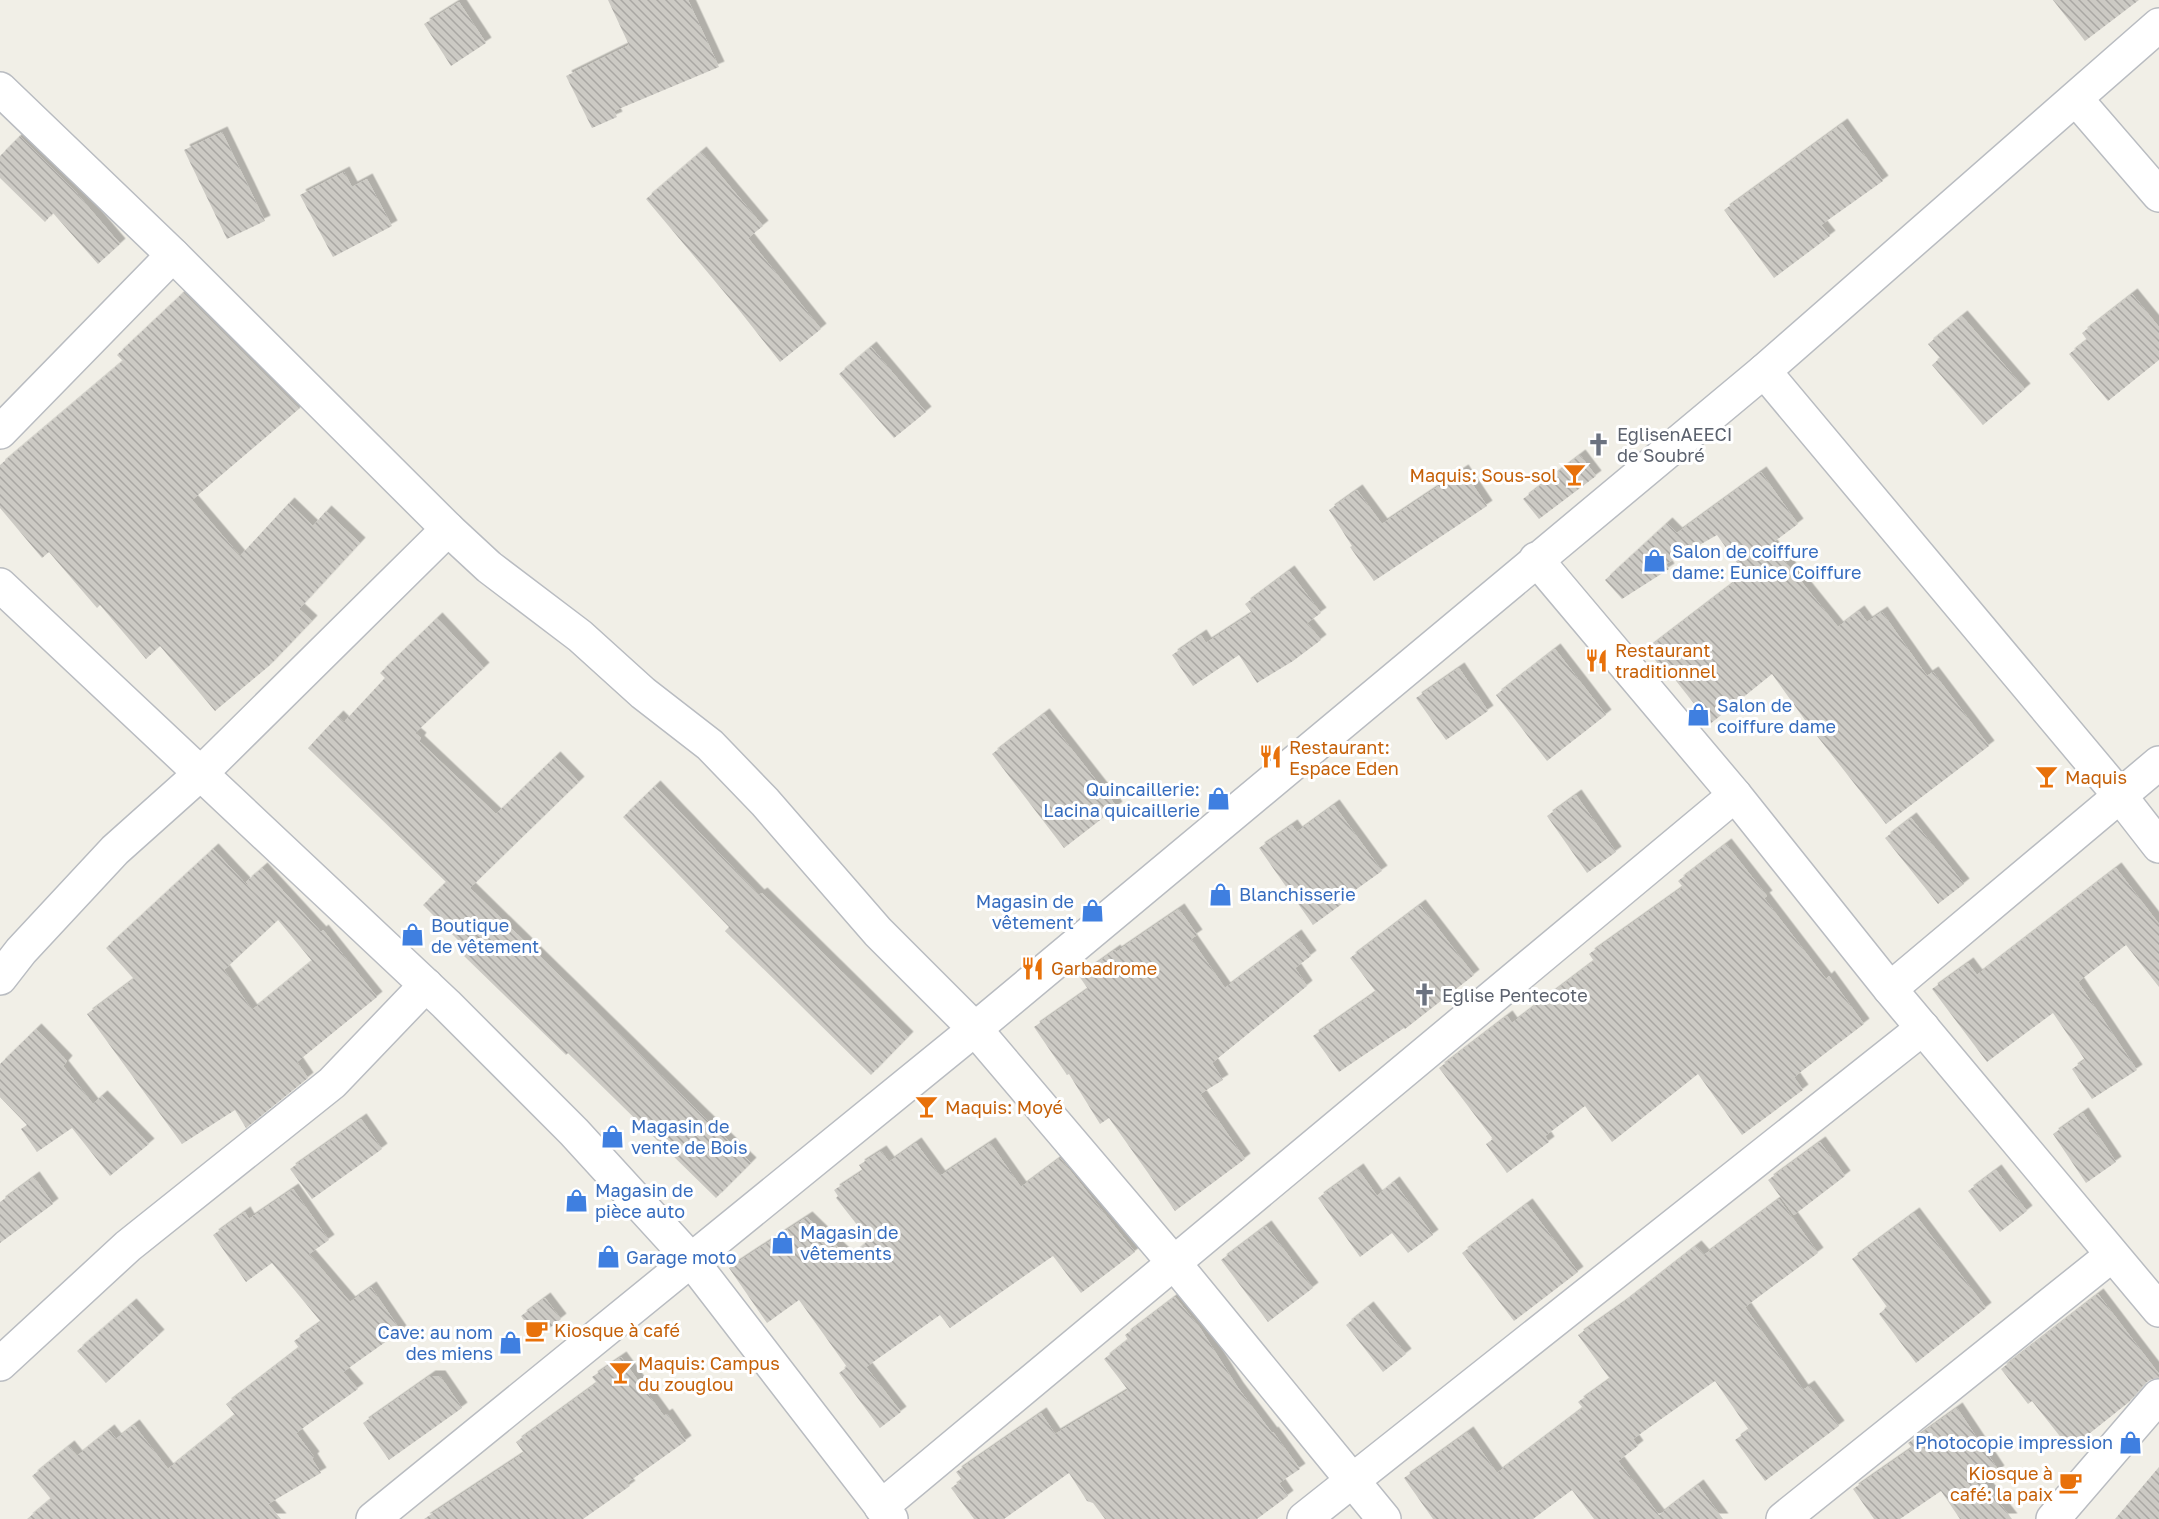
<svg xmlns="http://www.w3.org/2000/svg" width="2159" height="1519" font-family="'Golos Text',sans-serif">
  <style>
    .building { fill: url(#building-back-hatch); fill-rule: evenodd; filter: url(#shadow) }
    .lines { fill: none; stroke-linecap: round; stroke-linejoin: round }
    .minor-casing { stroke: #b9bcc1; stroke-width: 36 }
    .minor { stroke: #fff; stroke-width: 33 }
    .labels { text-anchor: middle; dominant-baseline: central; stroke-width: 6; stroke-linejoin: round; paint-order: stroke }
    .worship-label { font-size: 18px; fill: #5b616d; stroke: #fff; text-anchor: start }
    .food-label { font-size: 18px; fill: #c56008; stroke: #fff; text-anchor: start }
    .shop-label { font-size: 18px; fill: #366cbe; stroke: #fff; text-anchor: start }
  </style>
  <defs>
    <pattern id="building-back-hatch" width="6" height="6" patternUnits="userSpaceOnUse" patternTransform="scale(1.5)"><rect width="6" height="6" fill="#cccac4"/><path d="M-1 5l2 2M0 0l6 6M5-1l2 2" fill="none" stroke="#a9a7a3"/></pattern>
    <filter id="shadow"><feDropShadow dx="5.5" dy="-5.5" stdDeviation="0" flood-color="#0004"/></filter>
  </defs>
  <rect width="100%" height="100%" fill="#f1efe7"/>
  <!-- building -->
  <g class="building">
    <path d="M 608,0 L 688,0 L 719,67 L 614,111 L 617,117 L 592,128 L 566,76 L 629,45 Z"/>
    <path d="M 2053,0 L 2139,0 L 2085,41 Z"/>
    <path d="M 459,2 L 486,43 L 451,66 L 424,24 Z"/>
    <path d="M 1842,124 L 1883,181 L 1821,225 L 1830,236 L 1774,278 L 1724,210 Z"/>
    <path d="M 222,132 L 265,221 L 227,239 L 184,150 Z"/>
    <path d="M 20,136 L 73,189 L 120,244 L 98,264 L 53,213 L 45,222 L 0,178 L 0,156 Z"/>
    <path d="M 701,152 L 763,226 L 748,238 L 821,329 L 780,362 L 735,305 L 646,199 Z"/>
    <path d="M 344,172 L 352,187 L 367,179 L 392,226 L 333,257 L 300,195 Z"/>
    <path d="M 184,292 L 300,408 L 192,500 L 240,556 L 289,503 L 313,526 L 326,511 L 360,543 L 299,609 L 312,621 L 269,666 L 215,711 L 160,646 L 146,659 L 100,605 L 97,608 L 49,552 L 42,558 L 0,508 L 0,465 L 123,361 L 117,355 Z"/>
    <path d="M 2132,294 L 2159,327 L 2159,360 L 2108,401 L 2069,354 L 2087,340 L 2082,333 Z"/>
    <path d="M 1962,316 L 2025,389 L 1983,425 L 1932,365 L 1940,358 L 1928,344 Z"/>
    <path d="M 871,347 L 926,412 L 894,438 L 839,374 Z"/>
    <path d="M 1580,455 L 1596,476 L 1539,519 L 1523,499 Z"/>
    <path d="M 1463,470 L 1487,506 L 1374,581 L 1350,547 L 1352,546 L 1329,510 L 1357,490 L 1382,524 Z"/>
    <path d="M 1761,472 L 1798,524 L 1771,544 L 1838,627 L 1859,611 L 1867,622 L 1882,612 L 1927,676 L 1933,672 L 1989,746 L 1886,824 L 1810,727 L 1772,674 L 1710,724 L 1673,677 L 1670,680 L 1647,649 L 1745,574 L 1717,535 L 1666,564 L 1669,569 L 1622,599 L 1605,580 L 1667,523 L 1677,533 Z"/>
    <path d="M 1289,571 L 1321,613 L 1307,623 L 1321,640 L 1293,661 L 1257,683 L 1239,655 L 1193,686 L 1172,655 L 1201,635 L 1206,643 L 1252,613 L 1245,604 Z"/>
    <path d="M 437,618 L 484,668 L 415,733 L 421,738 L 419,741 L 496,814 L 555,757 L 579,782 L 470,888 L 751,1163 L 716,1198 L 568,1053 L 566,1055 L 463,955 L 468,950 L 423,905 L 446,882 L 308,748 L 338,716 L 344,722 L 385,678 L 380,673 Z"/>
    <path d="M 1555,649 L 1606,715 L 1547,761 L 1496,695 Z"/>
    <path d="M 1459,668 L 1488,711 L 1446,740 L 1416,698 Z"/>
    <path d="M 1044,714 L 1117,807 L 1064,848 L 992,754 Z"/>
    <path d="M 655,786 L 759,895 L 762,893 L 908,1037 L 871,1075 L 725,931 L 729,927 L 623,817 Z"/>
    <path d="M 1576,795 L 1616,852 L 1587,873 L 1547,816 Z"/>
    <path d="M 1334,805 L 1382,871 L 1344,898 L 1346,901 L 1313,925 L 1259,848 L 1292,825 L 1297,832 Z"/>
    <path d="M 1911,818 L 1964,884 L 1938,904 L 1885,838 Z"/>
    <path d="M 1726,844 L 1767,896 L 1764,898 L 1826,979 L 1829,976 L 1864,1024 L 1794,1077 L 1803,1090 L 1742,1135 L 1698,1074 L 1612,1142 L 1585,1106 L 1545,1136 L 1549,1142 L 1507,1173 L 1486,1144 L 1493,1139 L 1439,1068 L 1507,1016 L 1512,1023 L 1594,961 L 1589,954 L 1683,887 L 1678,881 Z"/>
    <path d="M 213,849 L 259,898 L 246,882 L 262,868 L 321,932 L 323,930 L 377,997 L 297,1062 L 308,1078 L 246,1128 L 235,1110 L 182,1144 L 87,1014 L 134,979 L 106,948 ZM 278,920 L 312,961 L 252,1010 L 224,970 Z"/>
    <path d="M 2116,868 L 2159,924 L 2159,987 L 2126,945 L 2078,982 L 2137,1070 L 2092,1099 L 2072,1069 L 2085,1060 L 2053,1013 L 1987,1062 L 1932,989 L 1968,963 L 1977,975 Z"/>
    <path d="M 1420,905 L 1474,975 L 1405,1029 L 1404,1028 L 1339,1072 L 1313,1036 L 1376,992 L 1350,958 Z"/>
    <path d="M 1179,909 L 1197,935 L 1191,939 L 1225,988 L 1296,935 L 1311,956 L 1295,968 L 1307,986 L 1212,1063 L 1223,1080 L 1200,1094 L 1245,1159 L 1175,1211 L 1109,1118 L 1100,1124 L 1069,1074 L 1067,1075 L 1034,1027 L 1088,989 L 1079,976 L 1115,950 L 1116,952 Z"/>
    <path d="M 36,1029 L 67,1061 L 63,1066 L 93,1104 L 102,1096 L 149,1144 L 110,1176 L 72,1128 L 37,1152 L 21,1129 L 27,1125 L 0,1097 L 0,1064 Z"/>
    <path d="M 2083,1113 L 2116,1162 L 2086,1183 L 2053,1134 Z"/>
    <path d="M 361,1119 L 382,1149 L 312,1199 L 290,1169 Z"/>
    <path d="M 1820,1142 L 1845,1176 L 1794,1215 L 1768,1180 Z"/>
    <path d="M 916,1143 L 940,1176 L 990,1143 L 1021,1187 L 1060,1158 L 1135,1252 L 1081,1293 L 1053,1256 L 950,1328 L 940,1315 L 866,1367 L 901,1412 L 880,1428 L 839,1373 L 847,1367 L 799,1300 L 767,1323 L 729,1268 L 807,1217 L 849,1258 L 869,1240 L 836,1198 L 838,1196 L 834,1190 L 863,1171 L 859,1165 L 881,1151 L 889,1162 Z"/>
    <path d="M 1358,1169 L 1377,1196 L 1394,1182 L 1433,1235 L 1408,1253 L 1392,1233 L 1360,1257 L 1318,1198 Z"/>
    <path d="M 1996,1170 L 2027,1211 L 2000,1232 L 1968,1191 Z"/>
    <path d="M 34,1177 L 53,1204 L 0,1243 L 0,1202 Z"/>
    <path d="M 293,1189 L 329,1240 L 309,1254 L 350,1302 L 371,1287 L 401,1331 L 343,1372 L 358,1389 L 296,1433 L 314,1457 L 312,1459 L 321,1473 L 268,1504 L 281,1519 L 27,1519 L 51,1499 L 32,1476 L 69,1446 L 77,1456 L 109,1430 L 116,1439 L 134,1425 L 168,1469 L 235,1415 L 226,1404 L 299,1348 L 294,1341 L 321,1322 L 272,1263 L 246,1282 L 213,1235 L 245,1212 L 249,1219 Z"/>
    <path d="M 1779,1199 L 1818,1253 L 1745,1307 L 1803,1390 L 1809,1386 L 1839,1426 L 1765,1481 L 1735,1440 L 1749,1430 L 1715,1381 L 1633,1439 L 1638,1446 L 1618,1461 L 1659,1515 L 1698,1485 L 1723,1519 L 1594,1519 L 1572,1490 L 1533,1519 L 1433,1519 L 1404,1478 L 1468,1432 L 1497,1473 L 1583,1408 L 1578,1402 L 1610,1379 L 1578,1335 L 1622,1304 L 1696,1246 L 1704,1255 Z"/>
    <path d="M 1527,1204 L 1578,1272 L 1514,1321 L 1462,1253 Z"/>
    <path d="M 1914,1213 L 1986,1308 L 1916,1363 L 1879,1314 L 1887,1307 L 1852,1259 Z"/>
    <path d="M 1266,1226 L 1313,1288 L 1268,1322 L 1221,1260 Z"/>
    <path d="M 2098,1294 L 2159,1374 L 2159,1378 L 2152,1379 L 2145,1383 L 2129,1402 L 2070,1449 L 2032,1401 L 2028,1404 L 2001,1369 Z"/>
    <path d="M 1175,1297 L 1200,1328 L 1238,1388 L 1272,1433 L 1273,1432 L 1300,1469 L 1279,1483 L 1288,1496 L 1257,1519 L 1105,1519 L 1093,1503 L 1087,1501 L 1069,1473 L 1004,1519 L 974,1519 L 951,1488 L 962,1480 L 956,1472 L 1041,1413 L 1055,1434 L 1128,1390 L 1104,1359 L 1128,1340 L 1125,1335 Z"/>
    <path d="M 545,1298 L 561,1319 L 537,1338 L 521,1316 Z"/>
    <path d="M 131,1304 L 159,1335 L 106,1383 L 77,1351 Z"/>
    <path d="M 1368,1307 L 1406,1354 L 1383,1372 L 1346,1325 Z"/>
    <path d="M 621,1357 L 664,1416 L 667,1414 L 686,1441 L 627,1483 L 630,1486 L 583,1519 L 424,1519 L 524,1453 L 516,1442 L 597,1383 L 592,1377 Z"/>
    <path d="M 430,1376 L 440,1376 L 462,1408 L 389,1460 L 363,1423 Z"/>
    <path d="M 1957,1408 L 1999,1471 L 1983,1482 L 2012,1519 L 1960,1519 L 1941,1491 L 1900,1519 L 1874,1519 L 1853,1489 L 1912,1448 L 1908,1443 Z"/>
    <path d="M 2159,1467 L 2159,1519 L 2115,1519 Z"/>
  </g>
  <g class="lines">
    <defs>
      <g id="minor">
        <path d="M 0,89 L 173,255 L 448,529 L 489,567 L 580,636 L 643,693 L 710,745 L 765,802 L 878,932 L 975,1029 L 1174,1263 L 1384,1519"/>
        <path d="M 2076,99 L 2159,195"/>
        <path d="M 1764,371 L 2120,796 L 2159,846"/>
        <path d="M 0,432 L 173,255"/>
        <path d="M 1536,559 L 1735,795 L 1890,989 L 2159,1310"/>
        <path d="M 0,585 L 446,1004 L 574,1132 L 691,1260 L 891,1519"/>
        <path d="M 0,978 L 21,951 L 115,850 L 200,774 L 448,529"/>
        <path d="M 1890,989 L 2159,763"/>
        <path d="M 0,1364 L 128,1246 L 332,1083 L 426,985"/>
        <path d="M 881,1507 L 1735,795"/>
        <path d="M 373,1519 L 975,1029 L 1764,371 L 2159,25"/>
        <path d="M 1304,1519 L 1923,1028"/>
        <path d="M 1783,1519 L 2112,1255"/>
        <path d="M 2053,1519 L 2159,1396"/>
      </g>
    </defs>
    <!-- minor casing -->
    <use href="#minor" class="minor-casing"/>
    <!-- minor -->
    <use href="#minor" class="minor"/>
  </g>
  <!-- icons -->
  <defs>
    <symbol id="church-bare" viewBox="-9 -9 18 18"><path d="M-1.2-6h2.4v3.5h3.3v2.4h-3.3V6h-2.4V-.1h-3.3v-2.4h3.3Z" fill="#6b7280" stroke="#fff" stroke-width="2.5" paint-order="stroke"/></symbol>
    <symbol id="bar-bare" viewBox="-9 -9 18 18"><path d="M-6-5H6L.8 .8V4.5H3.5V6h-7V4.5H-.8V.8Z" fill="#e8710a" stroke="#fff" stroke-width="2.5" paint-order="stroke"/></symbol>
    <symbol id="shop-bare" viewBox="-9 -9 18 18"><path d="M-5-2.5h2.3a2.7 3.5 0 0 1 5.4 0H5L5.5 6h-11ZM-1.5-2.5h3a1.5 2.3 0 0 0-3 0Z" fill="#3f7fe0" stroke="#fff" stroke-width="2.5" paint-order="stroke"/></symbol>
    <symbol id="restaurant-bare" viewBox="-9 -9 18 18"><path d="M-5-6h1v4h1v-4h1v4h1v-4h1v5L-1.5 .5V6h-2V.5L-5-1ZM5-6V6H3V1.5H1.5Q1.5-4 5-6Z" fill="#e8710a" stroke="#fff" stroke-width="2.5" paint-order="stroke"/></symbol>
    <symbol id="cafe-bare" viewBox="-9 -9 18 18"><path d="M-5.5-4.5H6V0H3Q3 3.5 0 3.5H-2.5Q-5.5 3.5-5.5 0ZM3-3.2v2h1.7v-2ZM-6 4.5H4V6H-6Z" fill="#e8710a" stroke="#fff" stroke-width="2.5" paint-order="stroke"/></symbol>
  </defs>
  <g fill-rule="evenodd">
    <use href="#church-bare" x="1582" y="428" width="33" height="33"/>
    <use href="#bar-bare" x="1558" y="458" width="33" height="33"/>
    <use href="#shop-bare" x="1638" y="544" width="33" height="33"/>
    <use href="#restaurant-bare" x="1580" y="644" width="33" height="33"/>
    <use href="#shop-bare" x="1682" y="698" width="33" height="33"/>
    <use href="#restaurant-bare" x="1254" y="740" width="33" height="33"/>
    <use href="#bar-bare" x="2030" y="760" width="33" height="33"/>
    <use href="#shop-bare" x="1202" y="782" width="33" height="33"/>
    <use href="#shop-bare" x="1204" y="878" width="33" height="33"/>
    <use href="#shop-bare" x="1076" y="894" width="33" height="33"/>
    <use href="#shop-bare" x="396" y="918" width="33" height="33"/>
    <use href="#restaurant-bare" x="1016" y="952" width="33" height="33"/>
    <use href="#church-bare" x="1408" y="978" width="33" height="33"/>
    <use href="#bar-bare" x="910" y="1090" width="33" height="33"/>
    <use href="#shop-bare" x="596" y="1120" width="33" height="33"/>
    <use href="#shop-bare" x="560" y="1184" width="33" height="33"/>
    <use href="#shop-bare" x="766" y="1226" width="33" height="33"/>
    <use href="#shop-bare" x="592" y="1240" width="33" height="33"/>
    <use href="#cafe-bare" x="520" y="1314" width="33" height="33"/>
    <use href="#shop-bare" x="494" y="1326" width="33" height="33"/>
    <use href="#bar-bare" x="604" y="1356" width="33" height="33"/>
    <use href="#shop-bare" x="2114" y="1426" width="33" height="33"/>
    <use href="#cafe-bare" x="2054" y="1466" width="33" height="33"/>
  </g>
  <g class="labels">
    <!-- worship labels -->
    <g class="worship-label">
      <text x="1617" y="434">EglisenAEECI<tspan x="1617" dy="21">de Soubré</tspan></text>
      <text x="1442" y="995">Eglise Pentecote</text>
    </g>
    <!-- food labels -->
    <g class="food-label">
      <text x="1557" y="475" text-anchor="end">Maquis: Sous-sol</text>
      <text x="1615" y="650">Restaurant<tspan x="1615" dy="21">traditionnel</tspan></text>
      <text x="1289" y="747">Restaurant:<tspan x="1289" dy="21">Espace Eden</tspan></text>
      <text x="2065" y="777">Maquis</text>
      <text x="1051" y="968">Garbadrome</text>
      <text x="945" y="1107">Maquis: Moyé</text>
      <text x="554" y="1330">Kiosque à café</text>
      <text x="638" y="1363">Maquis: Campus<tspan x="638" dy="21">du zouglou</tspan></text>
      <text x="2053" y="1473" text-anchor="end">Kiosque à<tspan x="2053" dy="21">café: la paix</tspan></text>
    </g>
    <!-- shop labels -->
    <g class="shop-label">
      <text x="1672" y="551">Salon de coiffure<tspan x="1672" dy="21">dame: Eunice Coiffure</tspan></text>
      <text x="1717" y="705">Salon de<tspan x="1717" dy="21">coiffure dame</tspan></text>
      <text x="1200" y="789" text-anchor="end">Quincaillerie:<tspan x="1200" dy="21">Lacina quicaillerie</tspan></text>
      <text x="1239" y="894">Blanchisserie</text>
      <text x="1074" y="901" text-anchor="end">Magasin de<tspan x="1074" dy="21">vêtement</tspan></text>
      <text x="431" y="925">Boutique<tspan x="431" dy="21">de vêtement</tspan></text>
      <text x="631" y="1126">Magasin de<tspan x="631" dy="21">vente de Bois</tspan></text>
      <text x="595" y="1190">Magasin de<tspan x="595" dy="21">pièce auto</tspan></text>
      <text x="800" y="1232">Magasin de<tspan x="800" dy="21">vêtements</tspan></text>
      <text x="626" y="1257">Garage moto</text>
      <text x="493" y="1332" text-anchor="end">Cave: au nom<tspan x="493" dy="21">des miens</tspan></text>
      <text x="2113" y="1442" text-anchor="end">Photocopie impression</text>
    </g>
  </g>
</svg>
